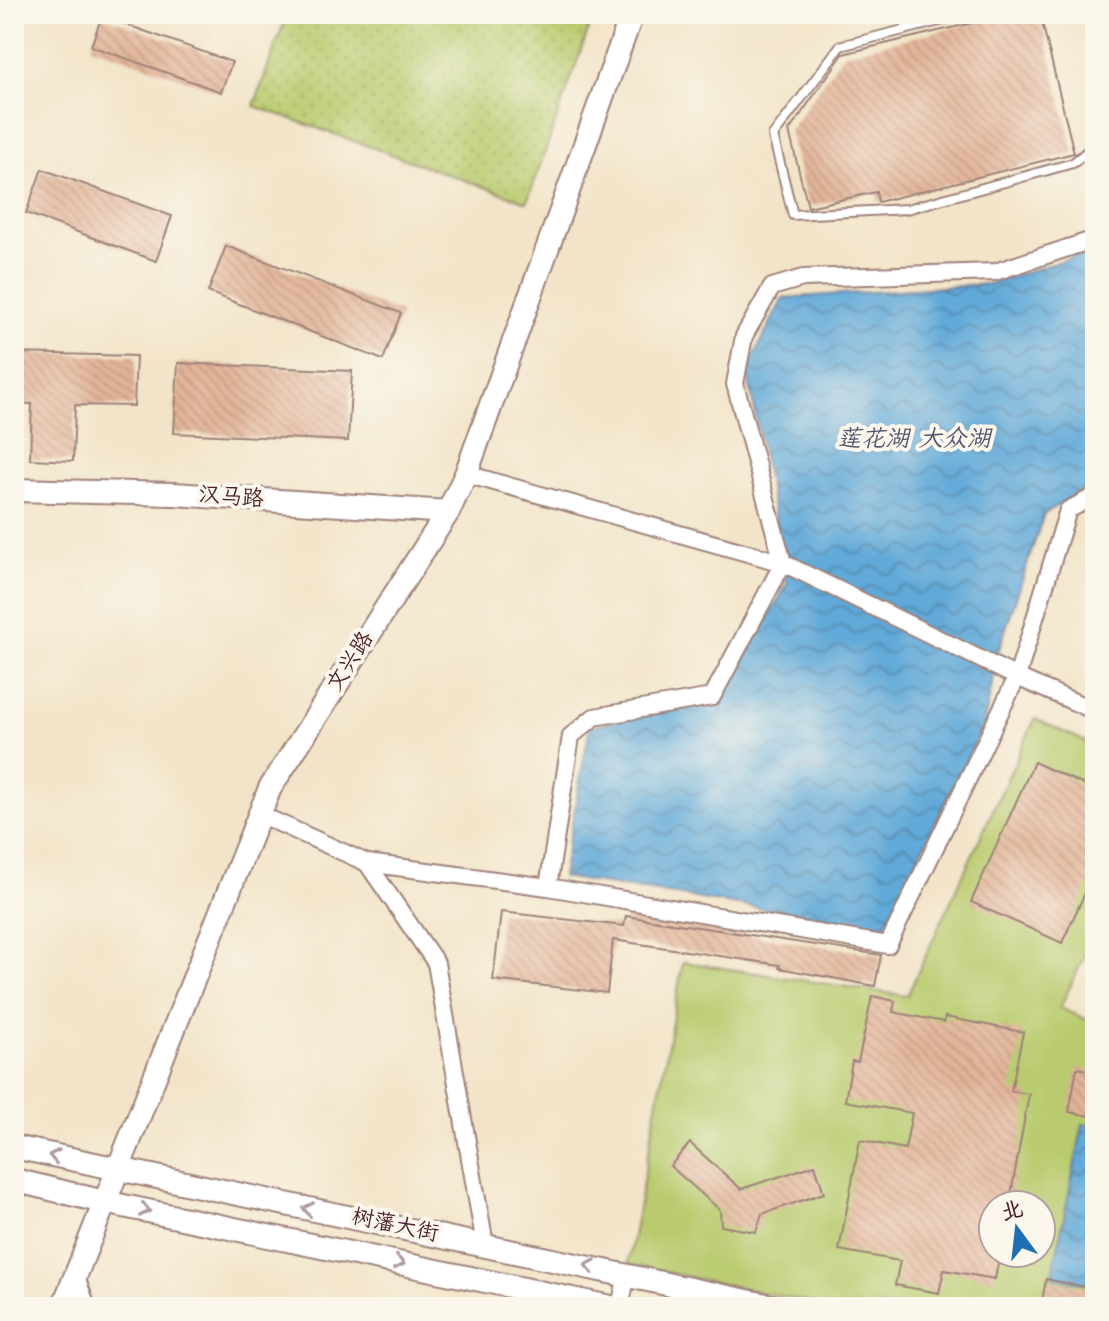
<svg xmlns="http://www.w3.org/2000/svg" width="1109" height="1321" font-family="Kalam,'LXGW WenKai TC',sans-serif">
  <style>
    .grass { fill: url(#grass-dots); stroke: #82754c; stroke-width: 2 }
    .garden { fill: #b9cb6e; stroke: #82754c; stroke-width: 2; fill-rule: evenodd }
    .water { fill: url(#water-waves); stroke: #566482; stroke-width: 2 }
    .building { fill: url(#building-back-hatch) }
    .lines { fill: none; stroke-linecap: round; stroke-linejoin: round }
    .lane-casing { stroke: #9e827a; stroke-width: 12 }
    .street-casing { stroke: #9e827a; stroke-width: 20 }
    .secondary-casing { stroke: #9e827a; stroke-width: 26 }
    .lane { stroke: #fff; stroke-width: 8 }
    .street { stroke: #fff; stroke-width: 16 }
    .secondary { stroke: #fff; stroke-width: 22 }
    .oneway { stroke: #ae9aa0 }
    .labels { text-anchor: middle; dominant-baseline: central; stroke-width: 8; stroke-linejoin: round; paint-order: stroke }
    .street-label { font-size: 22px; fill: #4a1f2b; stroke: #fbf7ec }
    .water-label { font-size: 24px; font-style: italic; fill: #535670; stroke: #fbf7ec }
  </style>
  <defs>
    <pattern id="grass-dots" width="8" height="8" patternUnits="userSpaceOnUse" patternTransform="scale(2)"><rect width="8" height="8" fill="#b9cb6e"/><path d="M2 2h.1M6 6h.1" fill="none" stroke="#a1ae5f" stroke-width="1.8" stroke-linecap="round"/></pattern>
    <pattern id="water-waves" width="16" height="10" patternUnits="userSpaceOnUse" patternTransform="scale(2)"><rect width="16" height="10" fill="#61a9d8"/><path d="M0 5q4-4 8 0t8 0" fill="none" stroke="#5289af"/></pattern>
    <pattern id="building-back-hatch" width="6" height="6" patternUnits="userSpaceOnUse" patternTransform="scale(2)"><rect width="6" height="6" fill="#e2b498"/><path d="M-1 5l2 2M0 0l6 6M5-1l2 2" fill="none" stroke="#c39a83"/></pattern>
  </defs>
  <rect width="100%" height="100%" fill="#fbf7ec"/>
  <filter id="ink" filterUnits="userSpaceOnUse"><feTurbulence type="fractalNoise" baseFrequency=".0125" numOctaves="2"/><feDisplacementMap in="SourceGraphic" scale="16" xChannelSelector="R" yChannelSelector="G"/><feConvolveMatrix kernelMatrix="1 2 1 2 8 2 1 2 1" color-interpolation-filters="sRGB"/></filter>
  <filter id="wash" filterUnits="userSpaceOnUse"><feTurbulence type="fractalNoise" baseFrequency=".006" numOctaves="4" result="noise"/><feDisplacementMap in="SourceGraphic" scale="32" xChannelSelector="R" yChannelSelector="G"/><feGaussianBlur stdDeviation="1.8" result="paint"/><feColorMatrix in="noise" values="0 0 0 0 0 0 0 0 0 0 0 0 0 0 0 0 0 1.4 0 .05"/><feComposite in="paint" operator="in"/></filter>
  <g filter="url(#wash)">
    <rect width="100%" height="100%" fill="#f2e4c8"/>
    <!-- grass -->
    <path class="grass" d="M 287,14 L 594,14 L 527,202 L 254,106 Z"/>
    <!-- garden -->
    <path class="garden" d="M 1035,719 L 1095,746 L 1095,950 L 1088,948 L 1060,1008 L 1095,1023 L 1095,1307 L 831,1307 L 628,1264 L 683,962 L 907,996 ZM 993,1205 L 1041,1205 L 1041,1253 L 993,1253 Z"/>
    <!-- water -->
    <g class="water">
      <path d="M 1095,250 L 1095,482 L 1044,514 L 999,649 L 984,724 L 884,928 L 562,877 L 590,726 L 720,701 L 787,584 L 747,370 L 783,298 L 988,284 Z"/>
      <path d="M 1083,1124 L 1095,1126 L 1095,1285 L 1052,1277 Z"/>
    </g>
    <g id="blocks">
      <!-- building -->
      <g class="building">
        <path d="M 1009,14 L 1040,14 L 1074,153 L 878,202 L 876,192 L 808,207 L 789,131 L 843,54 Z"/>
        <path d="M 102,16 L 232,62 L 221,92 L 91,46 Z"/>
        <path d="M 42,169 L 172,216 L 156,261 L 26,213 Z"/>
        <path d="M 226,246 L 401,313 L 383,360 L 208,292 Z"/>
        <path d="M 14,353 L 136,356 L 134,406 L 75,405 L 73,461 L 30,459 L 32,404 L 14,403 Z"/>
        <path d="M 178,363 L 352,371 L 348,441 L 174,433 Z"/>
        <path d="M 1034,762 L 1095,790 L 1095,871 L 1062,943 L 971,902 Z"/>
        <path d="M 501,912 L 624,926 L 626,916 L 881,955 L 875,986 L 779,968 L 780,965 L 613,940 L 607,993 L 493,980 Z"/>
        <path d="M 872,996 L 895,1001 L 893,1012 L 944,1022 L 945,1017 L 1023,1032 L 1011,1091 L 1029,1094 L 1009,1205 L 993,1205 L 993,1253 L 1000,1253 L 995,1279 L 944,1270 L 939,1293 L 895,1285 L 900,1261 L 839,1250 L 860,1140 L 905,1149 L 912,1113 L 845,1101 L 852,1061 L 858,1062 Z"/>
        <path d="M 1077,1068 L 1095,1071 L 1095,1117 L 1069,1112 Z"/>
        <path d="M 690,1143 L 741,1189 L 815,1165 L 824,1193 L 762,1214 L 756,1232 L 721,1226 L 720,1210 L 670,1166 Z"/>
        <path d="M 1046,1279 L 1095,1289 L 1095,1307 L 1041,1307 Z"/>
      </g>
    </g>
  </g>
  <g filter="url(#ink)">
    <use href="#blocks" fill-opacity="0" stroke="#9e827a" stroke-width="2"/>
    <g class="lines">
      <defs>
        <path id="lane" d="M 967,14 L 840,46 L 773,136 L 793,215 L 907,209 L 1073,163 L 1095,145"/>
        <g id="street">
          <path d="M 466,474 L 783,563 L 1017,677 L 1095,711"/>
          <path d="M 259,814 L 367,863 L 436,963 L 485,1245"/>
          <path d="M 367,863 L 548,887 L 888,945 L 1017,677 L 1068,510 L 1095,496"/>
          <path d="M 548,887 L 571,736 L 594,717 L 712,697 L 783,563 L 735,384 L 744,336 L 772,287 L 803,278 L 995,272 L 1095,239"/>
          <path d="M 75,1274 L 87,1307"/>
          <path d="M 620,1307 L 627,1274"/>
        </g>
        <g id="secondary">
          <path d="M 14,490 L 174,494 L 448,512"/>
          <path d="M 14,1147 L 776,1307"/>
          <path d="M 14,1180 L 104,1202 L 611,1307"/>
          <path d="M 63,1307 L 270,788 L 448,512 L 466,474 L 632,14"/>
        </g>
      </defs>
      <!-- lane casing -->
      <use href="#lane" class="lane-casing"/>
      <!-- street casing -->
      <use href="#street" class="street-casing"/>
      <!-- secondary casing -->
      <use href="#secondary" class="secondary-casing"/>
      <!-- lane -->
      <use href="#lane" class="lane"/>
      <!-- street -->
      <use href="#street" class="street"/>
      <!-- secondary -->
      <use href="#secondary" class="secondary"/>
    </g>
    <!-- one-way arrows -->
    <defs><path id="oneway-chevron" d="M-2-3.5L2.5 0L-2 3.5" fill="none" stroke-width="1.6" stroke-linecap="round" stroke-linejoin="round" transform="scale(2)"/></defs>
    <g class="oneway">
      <use href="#oneway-chevron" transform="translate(54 1156) rotate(-168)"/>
      <use href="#oneway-chevron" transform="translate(308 1209) rotate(-168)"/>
      <use href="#oneway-chevron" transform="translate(145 1210) rotate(12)"/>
      <use href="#oneway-chevron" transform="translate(399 1263) rotate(12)"/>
      <use href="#oneway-chevron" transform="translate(590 1266) rotate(-169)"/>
    </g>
  </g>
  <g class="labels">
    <!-- street labels -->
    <g class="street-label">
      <text transform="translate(231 498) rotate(4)">汉马路</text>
      <text transform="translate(351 662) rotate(-57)">文兴路</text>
      <text transform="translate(395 1226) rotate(12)">树藩大街</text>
    </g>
    <!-- water labels -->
    <g class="water-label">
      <text x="914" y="439">莲花湖 大众湖</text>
    </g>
  </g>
  <!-- margin -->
  <rect width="1109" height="1321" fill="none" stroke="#fbf7ec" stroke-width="48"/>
  <!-- north arrow -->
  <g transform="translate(1017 1229) rotate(345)"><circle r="38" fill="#fbf7ec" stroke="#b4a19f" stroke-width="2"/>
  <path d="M0-6L14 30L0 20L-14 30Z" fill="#1f6fb2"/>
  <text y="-12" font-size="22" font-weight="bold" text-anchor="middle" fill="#4a1f2b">北</text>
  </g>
</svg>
